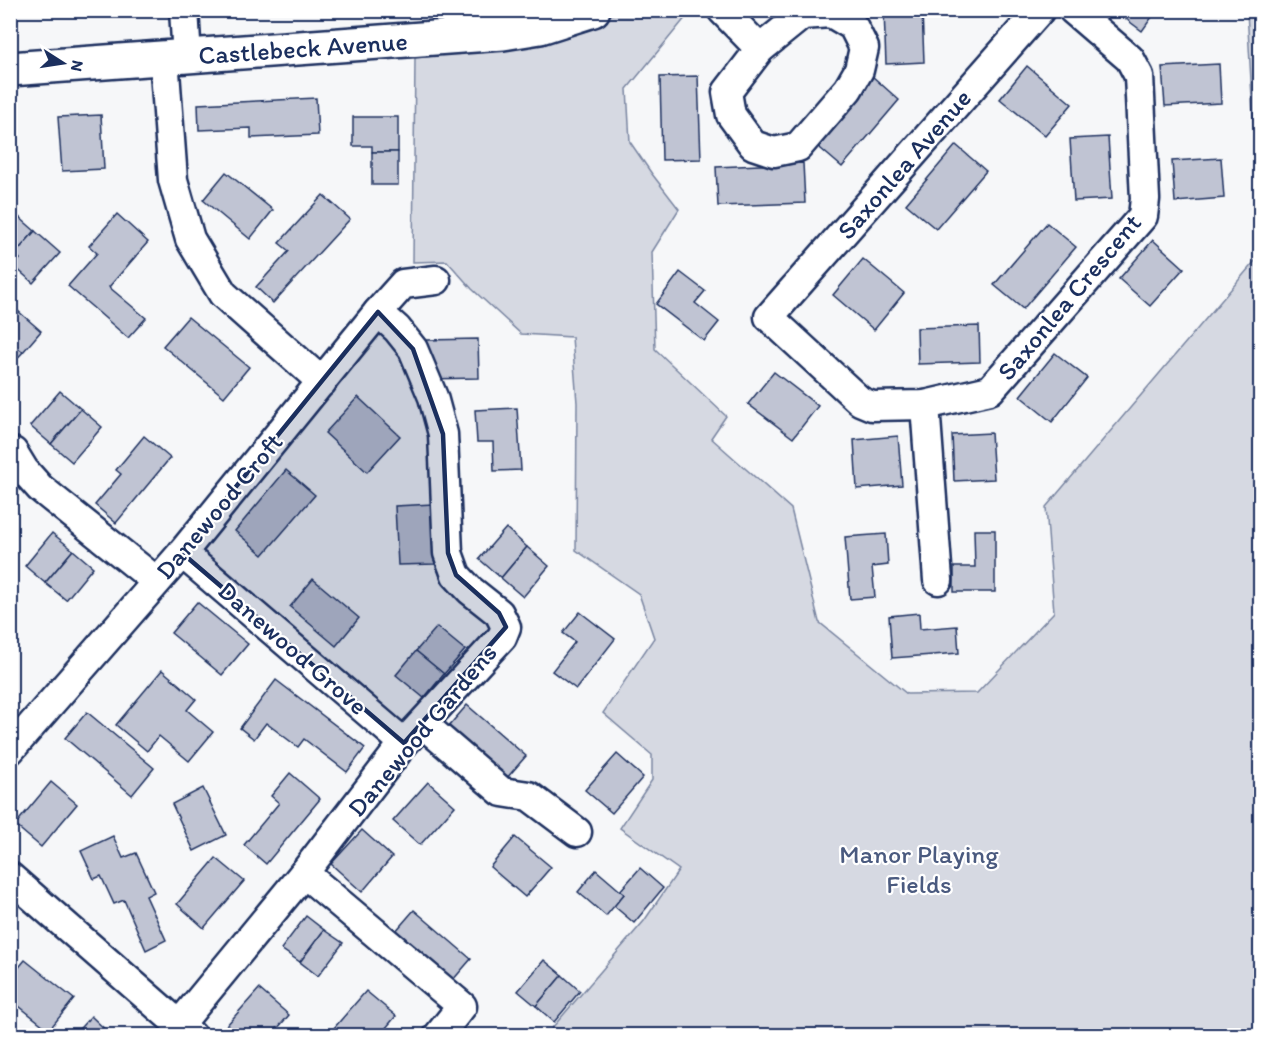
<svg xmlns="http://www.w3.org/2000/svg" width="1271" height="1046" font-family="Itim,sans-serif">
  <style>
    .green { fill: #d6d9e2; stroke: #7884a0; stroke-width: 1.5 }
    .building { fill: #c0c4d3; stroke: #1b2f5e; stroke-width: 1.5 }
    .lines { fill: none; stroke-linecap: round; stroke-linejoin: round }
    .minor-casing { stroke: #1b2f5e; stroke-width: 33 }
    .tertiary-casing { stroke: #1b2f5e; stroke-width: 38 }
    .minor { stroke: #fff; stroke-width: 28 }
    .tertiary { stroke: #fff; stroke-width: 33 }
    .marked { fill: #1b2f5e; fill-opacity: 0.2; stroke: #1b2f5e; stroke-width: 4.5; stroke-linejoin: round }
    .labels { text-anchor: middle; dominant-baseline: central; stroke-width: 4.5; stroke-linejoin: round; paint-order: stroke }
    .street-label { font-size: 26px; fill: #1b2f5e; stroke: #fff }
    .park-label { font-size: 26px; fill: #4a5a7f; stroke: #fff }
  </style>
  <rect width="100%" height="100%" fill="#f6f7f9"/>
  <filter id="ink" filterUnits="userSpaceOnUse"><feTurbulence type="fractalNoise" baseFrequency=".0167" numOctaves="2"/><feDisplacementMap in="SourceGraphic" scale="12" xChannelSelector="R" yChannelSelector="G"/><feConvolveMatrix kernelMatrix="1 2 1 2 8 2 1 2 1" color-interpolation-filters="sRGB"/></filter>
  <g filter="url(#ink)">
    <!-- green -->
    <g class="green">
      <path d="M 618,11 L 691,11 L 627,89 L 630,142 L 652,174 L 679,209 L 652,252 L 655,349 L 726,416 L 711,438 L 791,509 L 819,622 L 907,694 L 977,693 L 1054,612 L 1046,507 L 1260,255 L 1260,1035 L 546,1035 L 644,921 L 679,870 L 620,828 L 652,780 L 652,755 L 603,713 L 654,638 L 639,594 L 576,550 L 577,403 L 572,337 L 521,334 L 472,289 L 447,261 L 413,262 L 415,58 L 498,49 L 597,22 Z"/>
      <path d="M 1247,11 L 1254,11 L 1260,16 L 1260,237 Z"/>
    </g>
    <!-- building -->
    <g class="building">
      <path d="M 884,10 L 922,10 L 924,62 L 886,64 Z"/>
      <path d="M 1114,10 L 1157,10 L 1142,31 Z"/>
      <path d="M 1219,64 L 1221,103 L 1165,106 L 1162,67 Z"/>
      <path d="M 1027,66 L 1072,104 L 1045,136 L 1000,99 Z"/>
      <path d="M 698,76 L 701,159 L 662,160 L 660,77 Z"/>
      <path d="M 872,76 L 899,100 L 842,167 L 814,143 Z"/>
      <path d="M 316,98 L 318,135 L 251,138 L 251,128 L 199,130 L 198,104 Z"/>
      <path d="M 101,115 L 104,169 L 62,171 L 58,117 Z"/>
      <path d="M 353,117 L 398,117 L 398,152 L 372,152 L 372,146 L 353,146 Z"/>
      <path d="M 1108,137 L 1112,199 L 1074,201 L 1070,139 Z"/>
      <path d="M 956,145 L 986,171 L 936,229 L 906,204 Z"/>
      <rect x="372" y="152" width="26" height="33"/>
      <path d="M 1221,158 L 1224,198 L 1175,202 L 1172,161 Z"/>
      <path d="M 803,163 L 805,203 L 718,206 L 716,167 Z"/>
      <path d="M 226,172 L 273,210 L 250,239 L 203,200 Z"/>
      <path d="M 323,195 L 350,219 L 273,303 L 256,287 L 289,251 L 279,243 Z"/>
      <path d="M 11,210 L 35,231 L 15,254 L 10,251 Z"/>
      <path d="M 117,214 L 148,242 L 109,287 L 146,318 L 128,338 L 68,286 L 97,253 L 89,246 Z"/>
      <path d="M 1047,223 L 1076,247 L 1023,309 L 994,285 Z"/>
      <path d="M 35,231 L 60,253 L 33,283 L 14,266 L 20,259 L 15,254 Z"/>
      <path d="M 1153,240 L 1184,268 L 1150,306 L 1119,279 Z"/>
      <path d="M 863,259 L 904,293 L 874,330 L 833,295 Z"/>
      <path d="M 680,272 L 705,291 L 695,303 L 719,322 L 704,341 L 656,304 Z"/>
      <path d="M 10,304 L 41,331 L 23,352 L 10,341 Z"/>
      <path d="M 188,317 L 249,367 L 224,397 L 163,346 Z"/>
      <path d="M 979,326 L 980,362 L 918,364 L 917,328 Z"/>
      <path d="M 478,339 L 479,378 L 426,379 L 426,340 Z"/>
      <path d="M 10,341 L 23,352 L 10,366 Z"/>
      <path d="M 1055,353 L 1087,378 L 1052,422 L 1020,396 Z"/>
      <path d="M 774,372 L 818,406 L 793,438 L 748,404 Z"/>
      <path d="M 60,391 L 81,409 L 51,444 L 30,426 Z"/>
      <path d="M 358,397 L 400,436 L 367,472 L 325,433 Z"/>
      <path d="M 517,408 L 521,470 L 494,471 L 493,442 L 477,442 L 475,410 Z"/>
      <path d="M 81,409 L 102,427 L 72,462 L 51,444 Z"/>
      <path d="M 991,433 L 994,479 L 954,481 L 952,435 Z"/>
      <path d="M 144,436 L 170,458 L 116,523 L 95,505 L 121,474 L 116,470 Z"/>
      <path d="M 898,436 L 902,485 L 857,489 L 854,440 Z"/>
      <path d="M 286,470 L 315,495 L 263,555 L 235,531 Z"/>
      <path d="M 433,504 L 435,564 L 398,565 L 395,506 Z"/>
      <path d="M 506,528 L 527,547 L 501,578 L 479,559 Z"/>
      <path d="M 974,530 L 995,530 L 995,592 L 954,592 L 954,567 L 975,567 Z"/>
      <path d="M 52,533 L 73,550 L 45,583 L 25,566 Z"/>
      <path d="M 886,534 L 888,565 L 872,567 L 875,597 L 850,599 L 845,537 Z"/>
      <path d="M 527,547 L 549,566 L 523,597 L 501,578 Z"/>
      <path d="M 73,550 L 93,567 L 66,600 L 45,583 Z"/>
      <path d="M 313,579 L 359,618 L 336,646 L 290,607 Z"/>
      <path d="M 197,602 L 248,644 L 222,675 L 171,633 Z"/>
      <path d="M 580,612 L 615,639 L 576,689 L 552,671 L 575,642 L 563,633 Z"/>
      <path d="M 919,613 L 920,629 L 957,626 L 959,653 L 892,658 L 889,616 Z"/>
      <path d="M 437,627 L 465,650 L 444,674 L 416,651 Z"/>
      <path d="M 416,651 L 444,674 L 424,698 L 396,675 Z"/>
      <path d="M 162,670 L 196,699 L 187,710 L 213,732 L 189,761 L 159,736 L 147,751 L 116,725 Z"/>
      <path d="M 276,680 L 365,748 L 347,772 L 304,739 L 298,747 L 266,723 L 254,739 L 240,728 Z"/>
      <path d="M 467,705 L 526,756 L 506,779 L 447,728 Z"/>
      <path d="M 87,712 L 154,768 L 132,795 L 65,738 Z"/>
      <path d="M 617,754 L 643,777 L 612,813 L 585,790 Z"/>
      <path d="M 290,773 L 320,799 L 266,864 L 244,845 L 279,803 L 271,796 Z"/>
      <path d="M 51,782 L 77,804 L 41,847 L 15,825 Z"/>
      <path d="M 428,782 L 455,806 L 420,845 L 393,821 Z"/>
      <path d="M 203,788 L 226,835 L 194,851 L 172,804 Z"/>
      <path d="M 362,830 L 392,857 L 362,892 L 331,864 Z"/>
      <path d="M 113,836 L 123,858 L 136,853 L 154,892 L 146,896 L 166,940 L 146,950 L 124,900 L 114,904 L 101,876 L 94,879 L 81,851 Z"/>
      <path d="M 515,837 L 551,867 L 525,897 L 490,867 Z"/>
      <path d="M 216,858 L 244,881 L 204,928 L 177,904 Z"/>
      <path d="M 640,868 L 663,888 L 634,923 L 614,906 L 624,894 L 620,891 Z"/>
      <path d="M 596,870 L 624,894 L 606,916 L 578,892 Z"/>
      <path d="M 414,910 L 471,959 L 452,981 L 395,932 Z"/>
      <path d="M 306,916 L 324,930 L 300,962 L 281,949 Z"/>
      <path d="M 324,930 L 343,943 L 318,976 L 300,962 Z"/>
      <path d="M 25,960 L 74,999 L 49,1030 L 10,999 L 10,978 Z"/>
      <path d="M 544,960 L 562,975 L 536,1006 L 518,991 Z"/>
      <path d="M 562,975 L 580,991 L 554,1022 L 536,1006 Z"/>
      <path d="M 259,989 L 289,1015 L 271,1036 L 237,1036 L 226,1026 Z"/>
      <path d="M 366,991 L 396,1016 L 379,1036 L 342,1036 L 334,1028 Z"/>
      <path d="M 91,1016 L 112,1036 L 73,1036 Z"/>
    </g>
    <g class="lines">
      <defs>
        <g id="minor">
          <path d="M 184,10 L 187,57"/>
          <path d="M 722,10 L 760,49"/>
          <path d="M 1040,10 L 769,317 L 860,401 L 872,406 L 925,405 L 990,390 L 1143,216 L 1145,199 L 1139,76 L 1130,59 L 1073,10"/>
          <path d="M 831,13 L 853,26 L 864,48 L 859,70 L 848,89 L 798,147 L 774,152 L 753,145 L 731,115 L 727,92 L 760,49 L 802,15 Z"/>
          <path d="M 164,58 L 173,180 L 190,239 L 223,294 L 322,382"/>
          <path d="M 925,405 L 938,580"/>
          <path d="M 13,452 L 24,470 L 40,488 L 156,581"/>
          <path d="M 182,553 L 404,743"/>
          <path d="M 423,724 L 502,792 L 529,796 L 577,832"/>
          <path d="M 10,750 L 182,553 L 378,312 L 403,284 L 436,280"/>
          <path d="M 304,873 L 462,1006 L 438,1036"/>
          <path d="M 10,877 L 192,1036"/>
          <path d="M 179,1025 L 304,873 L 404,743 L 502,637 L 506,627 L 499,613 L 470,590 L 456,575 L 448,553 L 443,434 L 433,397 L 413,349 L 397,329 L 378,312"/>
        </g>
        <path id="tertiary" d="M 10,69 L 503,33 L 540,27 L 593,10"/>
      </defs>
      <!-- minor casing -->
      <use href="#minor" class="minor-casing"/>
      <!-- tertiary casing -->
      <use href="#tertiary" class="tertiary-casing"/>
      <!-- minor -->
      <use href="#minor" class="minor"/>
      <!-- tertiary -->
      <use href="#tertiary" class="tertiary"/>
    </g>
  </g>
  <!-- marked area -->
  <path class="marked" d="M 378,312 L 413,349 L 443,434 L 448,553 L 456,575 L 499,613 L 506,627 L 404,743 L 182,553 Z"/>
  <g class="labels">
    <!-- street labels -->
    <g class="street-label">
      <text transform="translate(303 48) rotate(-4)">Castlebeck Avenue</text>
      <text transform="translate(904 164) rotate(-49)">Saxonlea Avenue</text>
      <text transform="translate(1069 297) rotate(-50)">Saxonlea Crescent</text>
      <text transform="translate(219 506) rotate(-50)">Danewood Croft</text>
      <text transform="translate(293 648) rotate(41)">Danewood Grove</text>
      <text transform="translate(422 730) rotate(-50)">Danewood Gardens</text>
    </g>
    <!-- park labels -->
    <g class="park-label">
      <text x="919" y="854">Manor Playing<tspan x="919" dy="30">Fields</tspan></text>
    </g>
  </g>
  <!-- margin -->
  <rect width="1271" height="1046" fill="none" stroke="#fff" stroke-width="36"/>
  <rect x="18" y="18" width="1235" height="1010" fill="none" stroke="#1b2f5e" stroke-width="2" filter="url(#ink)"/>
  <!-- north arrow -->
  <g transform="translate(63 63) rotate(102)" stroke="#ffffff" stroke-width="4.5" paint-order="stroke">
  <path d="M0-4.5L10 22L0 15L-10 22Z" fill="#1b2f5e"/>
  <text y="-9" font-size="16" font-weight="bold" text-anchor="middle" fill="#1b2f5e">N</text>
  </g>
</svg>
